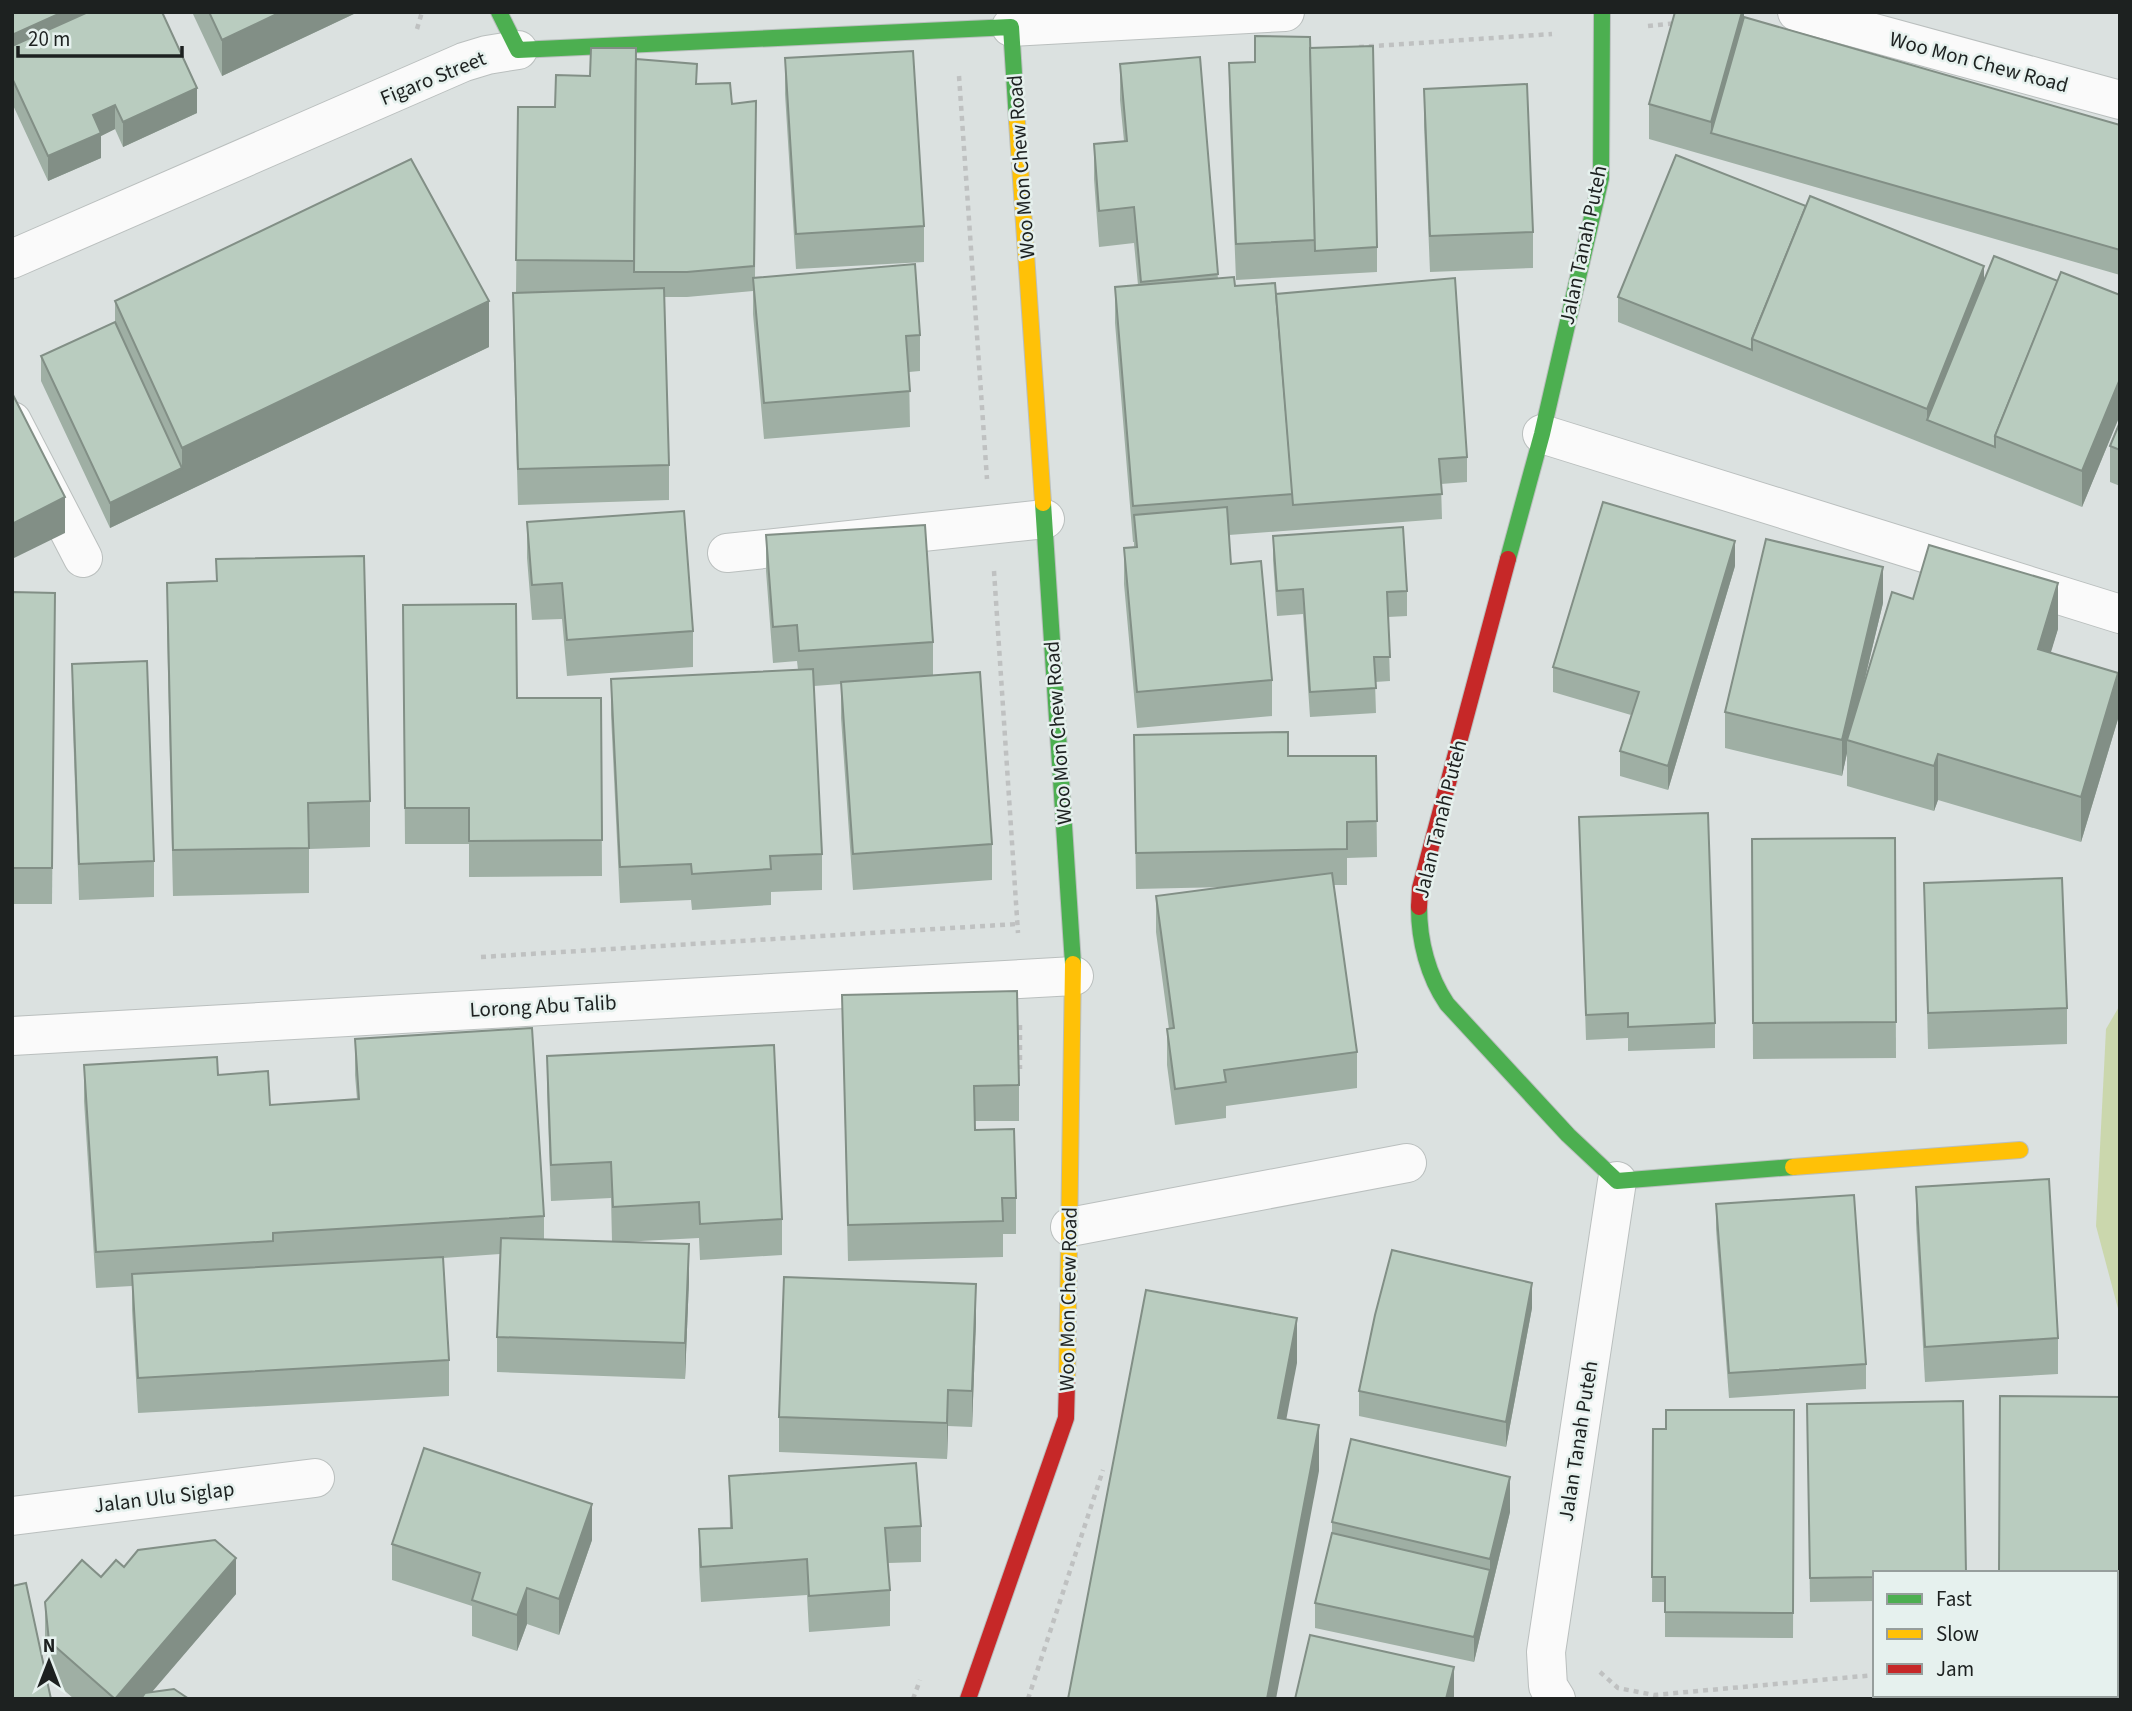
<svg xmlns="http://www.w3.org/2000/svg" width="2132" height="1711" font-family="'Source Sans 3',sans-serif">
  <style>
    .green { fill: #cbd7ad }
    .lines { fill: none; stroke-linecap: round; stroke-linejoin: round }
    .street-casing { stroke: #babfbe; stroke-width: 40 }
    .fast-casing { stroke: #babfbe; stroke-width: 18 }
    .slow-casing { stroke: #babfbe; stroke-width: 18 }
    .jam-casing { stroke: #babfbe; stroke-width: 18 }
    .path { stroke: #bfc1c1; stroke-width: 4.5; stroke-dasharray: 5 5; stroke-linecap: butt }
    .street { stroke: #fafafa; stroke-width: 38 }
    .fast { stroke: #4caf50; stroke-width: 16 }
    .slow { stroke: #ffc107; stroke-width: 16 }
    .jam { stroke: #c62828; stroke-width: 16 }
    .wall { fill: #9fafa4 }
    .shaded-wall { fill: #828f86 }
    .building { fill: #b9ccbf; stroke: #828f86; stroke-width: 2 }
    .labels { text-anchor: middle; dominant-baseline: central; stroke-width: 5; stroke-linejoin: round; paint-order: stroke }
    .street-label { font-size: 21px; fill: #1d2120; stroke: #e6f1ee }
  </style>
  <rect width="100%" height="100%" fill="#dbe1e0"/>
  <!-- green -->
  <path class="green" d="M 2120,1005 L 2120,1316 L 2096,1226 L 2106,1029 Z"/>
  <g class="lines">
    <defs>
      <g id="street">
        <path d="M 1797,12 L 2120,100"/>
        <path d="M 1011,27 L 1285,12"/>
        <path d="M 12,259 L 464,62 L 487,55 L 518,50"/>
        <path d="M 12,421 L 83,558"/>
        <path d="M 1542,434 L 2120,614"/>
        <path d="M 727,553 L 1045,519"/>
        <path d="M 12,1036 L 1074,976"/>
        <path d="M 1070,1227 L 1407,1163"/>
        <path d="M 12,1516 L 315,1478"/>
        <path d="M 1556,1699 L 1548,1686 L 1546,1652 L 1617,1181"/>
        <path d="M 2073,1699 L 2106,1695"/>
      </g>
      <g id="fast">
        <path d="M 499,12 L 518,50 L 1011,27 L 1017,121"/>
        <path d="M 1043,503 L 1073,964"/>
        <path d="M 1508,559 L 1542,434 L 1601,178 L 1602,12"/>
        <path d="M 1419,907 C 1419,941 1428,976 1447,1004 L 1568,1135 L 1617,1181 L 1793,1167"/>
      </g>
      <g id="slow">
        <path d="M 1017,121 L 1043,503"/>
        <path d="M 1793,1167 L 2020,1150"/>
        <path d="M 1067,1382 L 1073,964"/>
      </g>
      <g id="jam">
        <path d="M 1419,907 L 1420,888 L 1508,559"/>
        <path d="M 968,1699 L 1066,1418 L 1067,1382"/>
      </g>
    </defs>
    <!-- street casing -->
    <use href="#street" class="street-casing"/>
    <!-- fast casing -->
    <use href="#fast" class="fast-casing"/>
    <!-- slow casing -->
    <use href="#slow" class="slow-casing"/>
    <!-- jam casing -->
    <use href="#jam" class="jam-casing"/>
    <!-- path -->
    <g class="path">
      <path d="M 1648,26 L 1678,23"/>
      <path d="M 417,29 L 422,12"/>
      <path d="M 1359,47 L 1552,34"/>
      <path d="M 959,76 L 987,479"/>
      <path d="M 994,571 L 1018,933"/>
      <path d="M 481,957 L 1017,924"/>
      <path d="M 1020,1025 L 1020,1069"/>
      <path d="M 1600,1672 L 1618,1688 L 1654,1695 L 1875,1675"/>
      <path d="M 913,1699 L 920,1680"/>
      <path d="M 1028,1699 L 1103,1470"/>
    </g>
    <!-- street -->
    <use href="#street" class="street"/>
    <!-- fast -->
    <use href="#fast" class="fast"/>
    <!-- slow -->
    <use href="#slow" class="slow"/>
    <!-- jam -->
    <use href="#jam" class="jam"/>
  </g>
  <!-- wall -->
  <g class="wall">
    <path d="M 12,12 L 197,113 L 123,147 L 115,129 L 101,136 L 101,158 L 48,181 L 12,103 Z"/>
    <path d="M 192,12 L 358,12 L 222,76 Z"/>
    <path d="M 1744,12 L 1744,17 L 2120,125 L 2120,275 L 1649,139 L 1649,104 Z"/>
    <path d="M 1310,48 L 1377,247 L 1377,272 L 1236,280 L 1229,98 L 1229,63 L 1255,62 Z"/>
    <path d="M 1200,57 L 1218,279 L 1235,286 L 1276,294 L 1467,457 L 1467,482 L 1441,484 L 1442,519 L 1229,535 L 1231,564 L 1272,680 L 1272,716 L 1137,728 L 1124,584 L 1124,548 L 1134,547 L 1134,542 L 1133,542 L 1115,323 L 1115,287 L 1138,285 L 1134,243 L 1099,247 L 1094,179 L 1094,144 L 1124,141 L 1120,100 L 1120,64 Z"/>
    <path d="M 785,58 L 924,226 L 924,262 L 796,269 L 785,94 Z"/>
    <path d="M 636,59 L 697,84 L 732,104 L 756,101 L 755,278 L 920,335 L 920,371 L 909,372 L 910,427 L 764,439 L 753,314 L 753,291 L 687,297 L 664,297 L 669,465 L 669,500 L 518,505 L 513,328 L 513,293 L 516,293 L 518,107 L 555,107 L 590,76 Z"/>
    <path d="M 1424,89 L 1533,232 L 1533,268 L 1430,272 L 1424,125 Z"/>
    <path d="M 1984,278 L 2058,281 L 2120,295 L 2120,415 L 2082,507 L 1618,322 L 1618,297 Z"/>
    <path d="M 115,301 L 489,347 L 110,528 L 41,381 L 41,356 L 115,322 Z"/>
    <path d="M 2120,422 L 2120,486 L 2110,482 L 2110,446 Z"/>
    <path d="M 527,522 L 693,631 L 693,667 L 567,676 L 562,619 L 532,620 L 527,558 Z"/>
    <path d="M 766,535 L 933,642 L 933,675 L 992,844 L 992,880 L 853,890 L 841,718 L 841,684 L 814,686 L 822,854 L 822,890 L 771,892 L 771,905 L 692,910 L 691,900 L 620,903 L 611,715 L 611,679 L 798,670 L 797,661 L 773,663 L 766,571 Z"/>
    <path d="M 1273,536 L 1407,591 L 1407,616 L 1388,617 L 1390,681 L 1375,682 L 1376,713 L 1310,717 L 1303,614 L 1277,616 L 1273,560 Z"/>
    <path d="M 216,559 L 370,801 L 370,847 L 309,849 L 309,893 L 173,896 L 167,629 L 167,583 L 216,581 Z"/>
    <path d="M 1735,566 L 1668,790 L 1620,776 L 1620,751 L 1631,715 L 1553,692 L 1553,667 Z"/>
    <path d="M 12,592 L 55,593 L 52,904 L 12,904 Z"/>
    <path d="M 1913,599 L 2058,629 L 2050,653 L 2118,719 L 2081,842 L 1938,800 L 1934,811 L 1847,786 L 1847,753 L 1842,776 L 1725,748 L 1725,712 L 1883,603 L 1861,694 Z"/>
    <path d="M 403,605 L 517,698 L 601,698 L 602,876 L 469,877 L 469,844 L 405,844 Z"/>
    <path d="M 72,664 L 154,861 L 154,897 L 79,900 L 72,700 Z"/>
    <path d="M 1134,735 L 1288,756 L 1376,756 L 1377,857 L 1347,858 L 1347,885 L 1334,885 L 1357,1052 L 1357,1088 L 1226,1106 L 1226,1118 L 1175,1125 L 1167,1065 L 1167,1029 L 1169,1029 L 1156,932 L 1156,896 L 1226,887 L 1136,889 Z"/>
    <path d="M 1579,817 L 1715,1023 L 1715,1048 L 1628,1051 L 1628,1038 L 1586,1040 Z"/>
    <path d="M 1895,838 L 1896,1058 L 1753,1059 L 1752,839 Z"/>
    <path d="M 1924,883 L 2067,1008 L 2067,1044 L 1928,1049 Z"/>
    <path d="M 842,995 L 1019,1085 L 1019,1121 L 975,1121 L 975,1130 L 1016,1198 L 1016,1234 L 1003,1234 L 1003,1257 L 848,1261 Z"/>
    <path d="M 355,1039 L 544,1216 L 544,1240 L 612,1242 L 611,1198 L 551,1201 L 547,1091 L 547,1056 L 782,1219 L 782,1255 L 700,1260 L 699,1238 L 622,1242 L 689,1280 L 685,1379 L 497,1372 L 497,1337 L 500,1254 L 443,1258 L 449,1360 L 449,1396 L 138,1413 L 132,1310 L 132,1286 L 96,1288 L 84,1101 L 84,1065 L 218,1075 L 270,1105 L 357,1099 L 355,1075 Z"/>
    <path d="M 1916,1187 L 2058,1338 L 2058,1374 L 1925,1382 L 1916,1223 Z"/>
    <path d="M 1716,1204 L 1866,1364 L 1866,1389 L 1729,1398 L 1716,1229 Z"/>
    <path d="M 1532,1308 L 1506,1447 L 1359,1416 L 1359,1391 Z"/>
    <path d="M 976,1320 L 972,1427 L 948,1426 L 947,1459 L 779,1452 L 779,1417 Z"/>
    <path d="M 2120,1397 L 2120,1630 L 2116,1630 L 2116,1573 Z"/>
    <path d="M 1807,1404 L 1875,1573 L 1875,1601 L 1810,1602 Z"/>
    <path d="M 1794,1410 L 1793,1638 L 1665,1637 L 1665,1602 L 1652,1602 L 1653,1429 L 1666,1429 Z"/>
    <path d="M 729,1476 L 921,1526 L 921,1562 L 888,1563 L 890,1590 L 890,1626 L 809,1632 L 807,1595 L 701,1602 L 699,1565 L 699,1529 L 730,1528 Z"/>
    <path d="M 1510,1512 L 1474,1662 L 1315,1628 L 1315,1603 L 1332,1533 L 1332,1522 Z"/>
    <path d="M 592,1540 L 559,1635 L 527,1624 L 517,1651 L 472,1636 L 472,1606 L 392,1580 L 392,1544 Z"/>
    <path d="M 124,1567 L 236,1594 L 151,1692 L 189,1699 L 74,1699 L 49,1677 L 45,1638 L 45,1602 Z"/>
  </g>
  <!-- shaded-wall -->
  <g class="shaded-wall">
    <path d="M 63,12 L 142,12 L 12,71 L 12,35 Z"/>
    <path d="M 281,12 L 358,12 L 222,76 L 222,40 Z"/>
    <path d="M 1742,12 L 1744,12 L 1744,42 L 1711,133 L 1711,122 Z"/>
    <path d="M 197,88 L 197,113 L 123,147 L 123,122 Z"/>
    <path d="M 115,105 L 115,129 L 101,136 L 101,158 L 48,181 L 48,156 L 93,115 Z"/>
    <path d="M 1984,266 L 1984,302 L 1927,420 L 1927,409 Z"/>
    <path d="M 489,301 L 489,347 L 110,528 L 110,503 L 182,468 L 182,448 Z"/>
    <path d="M 2120,379 L 2120,415 L 2082,507 L 2082,471 Z"/>
    <path d="M 65,497 L 65,533 L 12,559 L 12,524 Z"/>
    <path d="M 1735,541 L 1735,566 L 1668,790 L 1668,766 Z"/>
    <path d="M 1883,567 L 1883,603 L 1850,741 L 1847,740 L 1847,753 L 1842,776 L 1842,740 Z"/>
    <path d="M 2058,583 L 2058,629 L 2038,695 L 2038,649 Z"/>
    <path d="M 2118,673 L 2118,719 L 2081,842 L 2081,797 Z"/>
    <path d="M 1938,754 L 1938,800 L 1934,811 L 1934,766 Z"/>
    <path d="M 689,1244 L 689,1280 L 685,1379 L 685,1343 Z"/>
    <path d="M 1532,1283 L 1532,1308 L 1506,1447 L 1506,1422 Z"/>
    <path d="M 976,1284 L 976,1320 L 972,1427 L 972,1391 Z"/>
    <path d="M 1297,1318 L 1297,1363 L 1278,1463 L 1278,1418 Z"/>
    <path d="M 948,1390 L 948,1426 L 947,1459 L 947,1423 Z"/>
    <path d="M 1319,1425 L 1319,1471 L 1276,1699 L 1267,1699 Z"/>
    <path d="M 1510,1477 L 1510,1512 L 1490,1595 L 1490,1559 Z"/>
    <path d="M 592,1504 L 592,1540 L 559,1635 L 559,1599 Z"/>
    <path d="M 236,1558 L 236,1594 L 146,1699 L 115,1699 Z"/>
    <path d="M 1490,1570 L 1490,1595 L 1474,1662 L 1474,1637 Z"/>
    <path d="M 527,1588 L 527,1624 L 517,1651 L 517,1615 Z"/>
    <path d="M 1454,1667 L 1454,1699 L 1446,1699 Z"/>
  </g>
  <!-- building -->
  <g class="building">
    <path d="M 12,12 L 63,12 L 12,35 Z"/>
    <path d="M 88,12 L 162,12 L 197,88 L 123,122 L 115,105 L 93,115 L 101,133 L 48,156 L 12,78 L 12,46 Z"/>
    <path d="M 209,12 L 281,12 L 222,40 Z"/>
    <path d="M 1675,12 L 1742,12 L 1711,122 L 1649,104 Z"/>
    <path d="M 1744,17 L 2120,125 L 2120,250 L 1711,133 Z"/>
    <path d="M 1255,36 L 1310,37 L 1315,240 L 1236,244 L 1229,63 L 1255,62 Z"/>
    <path d="M 1373,46 L 1377,247 L 1315,251 L 1310,48 Z"/>
    <path d="M 591,48 L 636,48 L 634,261 L 516,260 L 518,107 L 555,107 L 556,75 L 590,76 Z"/>
    <path d="M 913,51 L 924,226 L 796,234 L 785,58 Z"/>
    <path d="M 1200,57 L 1218,274 L 1141,282 L 1134,207 L 1099,211 L 1094,144 L 1127,141 L 1120,64 Z"/>
    <path d="M 636,59 L 697,64 L 696,84 L 730,83 L 732,104 L 756,101 L 754,266 L 687,272 L 634,272 Z"/>
    <path d="M 1527,84 L 1533,232 L 1430,236 L 1424,89 Z"/>
    <path d="M 1676,155 L 1806,206 L 1752,339 L 1752,350 L 1618,297 Z"/>
    <path d="M 411,159 L 489,301 L 182,448 L 115,301 Z"/>
    <path d="M 1810,196 L 1984,266 L 1927,409 L 1752,339 Z"/>
    <path d="M 1994,256 L 2058,281 L 1995,436 L 1995,447 L 1927,420 Z"/>
    <path d="M 915,264 L 920,335 L 906,336 L 910,391 L 764,403 L 753,278 Z"/>
    <path d="M 2061,272 L 2120,295 L 2120,379 L 2082,471 L 1995,436 Z"/>
    <path d="M 1234,277 L 1235,286 L 1275,283 L 1293,494 L 1133,506 L 1115,287 Z"/>
    <path d="M 1455,278 L 1467,457 L 1439,459 L 1442,494 L 1293,505 L 1276,294 Z"/>
    <path d="M 664,288 L 669,465 L 518,469 L 513,293 Z"/>
    <path d="M 115,322 L 182,468 L 110,503 L 41,356 Z"/>
    <path d="M 12,393 L 65,497 L 12,524 Z"/>
    <path d="M 2120,422 L 2120,450 L 2110,446 Z"/>
    <path d="M 1603,502 L 1735,541 L 1668,766 L 1620,751 L 1639,692 L 1553,667 Z"/>
    <path d="M 1227,507 L 1231,564 L 1261,561 L 1272,680 L 1137,692 L 1124,548 L 1137,547 L 1134,515 Z"/>
    <path d="M 684,511 L 693,631 L 567,640 L 562,583 L 532,585 L 527,522 Z"/>
    <path d="M 925,525 L 933,642 L 799,651 L 797,625 L 773,627 L 766,535 Z"/>
    <path d="M 1403,527 L 1407,591 L 1387,592 L 1390,657 L 1374,657 L 1376,688 L 1310,692 L 1303,589 L 1277,591 L 1273,536 Z"/>
    <path d="M 1766,539 L 1883,567 L 1842,740 L 1725,712 Z"/>
    <path d="M 1929,545 L 2058,583 L 2038,649 L 2118,673 L 2081,797 L 1938,754 L 1934,766 L 1847,740 L 1892,592 L 1913,599 Z"/>
    <path d="M 364,556 L 370,801 L 308,803 L 309,848 L 173,850 L 167,583 L 217,581 L 216,559 Z"/>
    <path d="M 12,592 L 55,593 L 52,868 L 12,868 Z"/>
    <path d="M 516,604 L 517,698 L 601,698 L 602,840 L 469,841 L 469,808 L 405,808 L 403,605 Z"/>
    <path d="M 147,661 L 154,861 L 79,864 L 72,664 Z"/>
    <path d="M 813,669 L 822,854 L 770,856 L 771,869 L 692,874 L 691,864 L 620,867 L 611,679 Z"/>
    <path d="M 980,672 L 992,844 L 853,854 L 841,682 Z"/>
    <path d="M 1288,732 L 1288,756 L 1376,756 L 1377,821 L 1347,822 L 1347,849 L 1136,853 L 1134,735 Z"/>
    <path d="M 1708,813 L 1715,1023 L 1628,1027 L 1628,1013 L 1586,1015 L 1579,817 Z"/>
    <path d="M 1895,838 L 1896,1022 L 1753,1023 L 1752,839 Z"/>
    <path d="M 1332,873 L 1357,1052 L 1224,1070 L 1226,1082 L 1175,1089 L 1167,1029 L 1174,1028 L 1156,896 Z"/>
    <path d="M 2062,878 L 2067,1008 L 1928,1013 L 1924,883 Z"/>
    <path d="M 1017,991 L 1019,1085 L 974,1086 L 975,1130 L 1014,1129 L 1016,1198 L 1002,1198 L 1003,1221 L 848,1225 L 842,995 Z"/>
    <path d="M 532,1028 L 544,1216 L 273,1233 L 273,1241 L 96,1252 L 84,1065 L 217,1057 L 218,1075 L 268,1071 L 270,1105 L 359,1099 L 355,1039 Z"/>
    <path d="M 774,1045 L 782,1219 L 700,1224 L 699,1202 L 613,1207 L 611,1162 L 551,1165 L 547,1056 Z"/>
    <path d="M 2049,1179 L 2058,1338 L 1925,1347 L 1916,1187 Z"/>
    <path d="M 1854,1195 L 1866,1364 L 1729,1373 L 1716,1204 Z"/>
    <path d="M 501,1238 L 689,1244 L 685,1343 L 497,1337 Z"/>
    <path d="M 1392,1250 L 1532,1283 L 1506,1422 L 1359,1391 L 1375,1315 Z"/>
    <path d="M 443,1257 L 449,1360 L 138,1378 L 132,1274 Z"/>
    <path d="M 784,1277 L 976,1284 L 972,1391 L 948,1390 L 947,1423 L 779,1417 Z"/>
    <path d="M 1146,1290 L 1297,1318 L 1278,1418 L 1319,1425 L 1267,1699 L 1068,1699 Z"/>
    <path d="M 2000,1396 L 2120,1397 L 2120,1605 L 2116,1605 L 2116,1573 L 1999,1573 Z"/>
    <path d="M 1963,1401 L 1966,1573 L 1875,1573 L 1875,1577 L 1810,1578 L 1807,1404 Z"/>
    <path d="M 1666,1410 L 1794,1410 L 1793,1613 L 1665,1612 L 1665,1577 L 1652,1577 L 1653,1429 L 1666,1429 Z"/>
    <path d="M 1351,1439 L 1510,1477 L 1490,1559 L 1332,1522 Z"/>
    <path d="M 424,1448 L 592,1504 L 559,1599 L 527,1588 L 517,1615 L 472,1600 L 480,1573 L 392,1544 Z"/>
    <path d="M 916,1463 L 921,1526 L 885,1528 L 890,1590 L 809,1596 L 807,1559 L 701,1567 L 699,1529 L 732,1528 L 729,1476 Z"/>
    <path d="M 1332,1533 L 1490,1570 L 1474,1637 L 1315,1603 Z"/>
    <path d="M 215,1540 L 236,1558 L 115,1699 L 49,1641 L 45,1602 L 82,1560 L 101,1577 L 116,1560 L 124,1567 L 138,1550 Z"/>
    <path d="M 26,1583 L 51,1699 L 12,1699 L 12,1586 Z"/>
    <path d="M 1310,1635 L 1454,1667 L 1446,1699 L 1295,1699 Z"/>
    <path d="M 174,1689 L 189,1699 L 141,1699 L 145,1693 Z"/>
  </g>
  <g class="labels">
    <!-- street labels -->
    <g class="street-label">
      <text transform="translate(1979 62) rotate(15)">Woo Mon Chew Road</text>
      <text transform="translate(433 78) rotate(-22)">Figaro Street</text>
      <text transform="translate(1021 167) rotate(-94)">Woo Mon Chew Road</text>
      <text transform="translate(1583 245) rotate(-78)">Jalan Tanah Puteh</text>
      <text transform="translate(1058 733) rotate(-94)">Woo Mon Chew Road</text>
      <text transform="translate(1440 819) rotate(-76)">Jalan Tanah Puteh</text>
      <text transform="translate(543 1006) rotate(-3)">Lorong Abu Talib</text>
      <text transform="translate(1068 1299) rotate(-89)">Woo Mon Chew Road</text>
      <text transform="translate(1578 1441) rotate(-81)">Jalan Tanah Puteh</text>
      <text transform="translate(164 1497) rotate(-7)">Jalan Ulu Siglap</text>
    </g>
  </g>
  <!-- border -->
  <rect width="2132" height="1711" fill="none" stroke="#1d2120" stroke-width="28"/>
  <!-- legend -->
  <rect x="1873" y="1571" width="245" height="126" fill="#e6f1ee" stroke="#969e9c" stroke-width="2"/>
  <rect x="1887" y="1594" width="35" height="10" fill="#4caf50" stroke="#969e9c" stroke-width="2"/>
  <text x="1936" y="1606" font-size="21" fill="#1d2120">Fast</text>
  <rect x="1887" y="1629" width="35" height="10" fill="#ffc107" stroke="#969e9c" stroke-width="2"/>
  <text x="1936" y="1641" font-size="21" fill="#1d2120">Slow</text>
  <rect x="1887" y="1664" width="35" height="10" fill="#c62828" stroke="#969e9c" stroke-width="2"/>
  <text x="1936" y="1676" font-size="21" fill="#1d2120">Jam</text>
  <!-- north arrow -->
  <g transform="translate(49 1662)" stroke="#e6f1ee" stroke-width="5" paint-order="stroke">
  <path d="M0-5L12 26L0 18L-12 26Z" fill="#1d2120"/>
  <text y="-10" font-size="19" font-weight="bold" text-anchor="middle" fill="#1d2120">N</text>
  </g>
  <!-- scale -->
  <path d="M18 46v10h164v-10" fill="none" stroke="#1d2120" stroke-width="3.5"/>
  <text x="28" y="46" font-size="21" fill="#1d2120" stroke="#e6f1ee" stroke-width="5" paint-order="stroke">20 m</text>
</svg>
